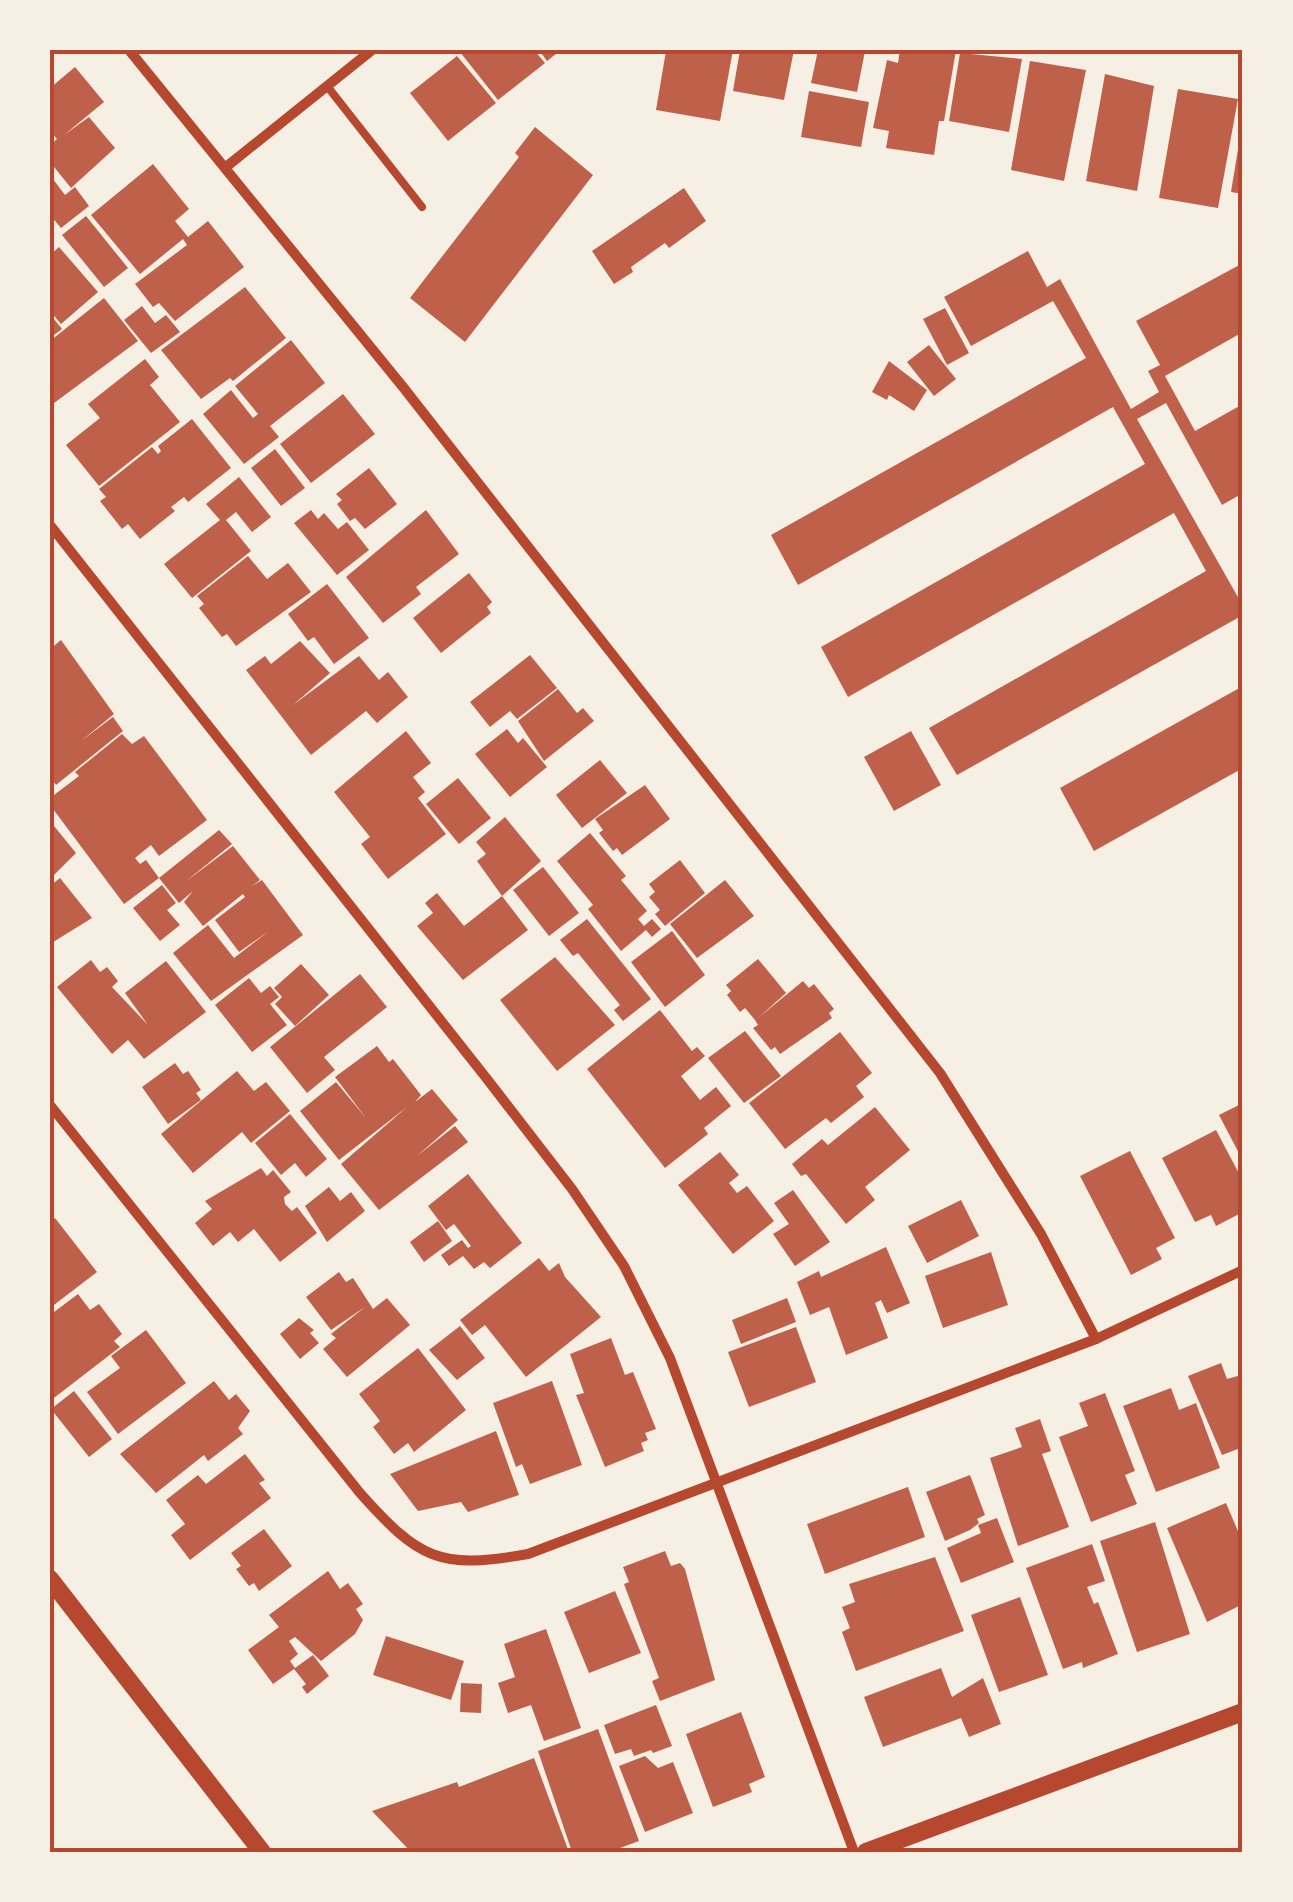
<svg xmlns="http://www.w3.org/2000/svg" width="1293" height="1902" font-family="'Noto Sans',sans-serif">
  <style>
    .building { fill: #bf614a }
    .lines { fill: none; stroke-linecap: round; stroke-linejoin: round }
    .service { stroke: #b5482f; stroke-width: 8 }
    .minor { stroke: #b5482f; stroke-width: 10 }
    .tertiary { stroke: #b5482f; stroke-width: 18 }
    .neatline { fill: none; stroke: #b5482f; stroke-width: 4 }
  </style>
  <rect width="100%" height="100%" fill="#f6efe4"/>
  <!-- building -->
  <g class="building">
    <path d="M 463,50 L 534,50 L 545,63 L 498,100 L 460,52 Z"/>
    <path d="M 539,50 L 561,50 L 547,61 Z"/>
    <path d="M 733,50 L 720,121 L 656,110 L 666,51 Z"/>
    <path d="M 740,50 L 794,50 L 784,100 L 733,91 Z"/>
    <path d="M 818,50 L 865,51 L 857,92 L 811,83 Z"/>
    <path d="M 900,50 L 956,50 L 944,121 L 939,121 L 934,155 L 886,148 L 889,131 L 873,128 L 887,60 L 898,63 Z"/>
    <path d="M 960,53 L 1022,59 L 1009,132 L 949,121 Z"/>
    <path d="M 457,56 L 496,103 L 448,141 L 410,93 Z"/>
    <path d="M 1030,61 L 1086,70 L 1064,181 L 1011,170 Z"/>
    <path d="M 75,67 L 104,102 L 64,135 L 89,117 L 115,148 L 71,188 L 50,162 L 50,145 L 57,139 L 50,131 L 50,88 Z"/>
    <path d="M 1105,74 L 1154,86 L 1137,191 L 1086,181 Z"/>
    <path d="M 1178,89 L 1238,99 L 1218,208 L 1159,198 Z"/>
    <path d="M 809,91 L 869,102 L 861,147 L 801,137 Z"/>
    <path d="M 535,127 L 593,175 L 465,342 L 410,298 L 519,157 L 515,153 Z"/>
    <path d="M 1241,131 L 1243,131 L 1243,194 L 1231,192 Z"/>
    <path d="M 153,164 L 189,209 L 175,221 L 188,237 L 208,221 L 244,267 L 175,321 L 159,303 L 153,307 L 135,284 L 187,245 L 183,239 L 140,274 L 91,215 Z"/>
    <path d="M 50,175 L 65,195 L 75,187 L 89,206 L 61,228 L 50,215 Z"/>
    <path d="M 684,188 L 706,221 L 669,248 L 665,243 L 631,267 L 633,272 L 614,284 L 592,251 Z"/>
    <path d="M 86,216 L 128,268 L 104,287 L 62,235 Z"/>
    <path d="M 59,247 L 98,292 L 61,324 L 50,311 L 50,255 Z"/>
    <path d="M 1028,251 L 1047,287 L 1060,279 L 1131,409 L 1159,392 L 1148,371 L 1160,365 L 1136,321 L 1243,263 L 1243,332 L 1165,376 L 1195,431 L 1243,404 L 1243,493 L 1222,505 L 1166,403 L 1137,419 L 1243,606 L 1243,615 L 957,775 L 929,728 L 1206,571 L 1174,513 L 848,697 L 821,647 L 1145,464 L 1113,407 L 798,585 L 771,535 L 1086,358 L 1053,301 L 971,346 L 944,297 Z"/>
    <path d="M 245,287 L 286,338 L 233,381 L 230,378 L 201,399 L 161,350 Z"/>
    <path d="M 104,298 L 138,341 L 50,406 L 50,341 Z"/>
    <path d="M 142,306 L 155,323 L 166,315 L 180,332 L 151,353 L 124,320 Z"/>
    <path d="M 945,308 L 969,353 L 947,365 L 923,319 Z"/>
    <path d="M 50,314 L 62,329 L 50,338 Z"/>
    <path d="M 291,340 L 325,383 L 270,426 L 279,437 L 244,464 L 203,414 L 231,390 L 253,418 L 258,414 L 235,386 Z"/>
    <path d="M 929,345 L 956,379 L 934,396 L 907,362 Z"/>
    <path d="M 145,359 L 159,377 L 150,385 L 180,422 L 99,486 L 66,445 L 100,418 L 88,404 Z"/>
    <path d="M 889,361 L 927,390 L 914,411 L 889,395 L 887,400 L 872,392 Z"/>
    <path d="M 343,394 L 375,434 L 311,483 L 280,444 Z"/>
    <path d="M 192,419 L 231,468 L 188,502 L 184,497 L 171,507 L 175,511 L 140,539 L 128,524 L 122,529 L 100,501 L 106,497 L 99,489 L 152,447 L 158,454 L 161,451 L 158,446 Z"/>
    <path d="M 275,449 L 305,488 L 281,506 L 251,468 Z"/>
    <path d="M 369,468 L 397,504 L 365,529 L 355,518 L 350,521 L 337,504 L 342,500 L 336,494 Z"/>
    <path d="M 239,477 L 271,517 L 252,532 L 236,512 L 226,520 L 251,551 L 192,598 L 164,564 L 220,520 L 206,504 Z"/>
    <path d="M 311,510 L 318,519 L 324,513 L 338,529 L 347,522 L 369,550 L 337,575 L 294,523 Z"/>
    <path d="M 426,510 L 459,554 L 416,587 L 421,594 L 383,623 L 346,577 Z"/>
    <path d="M 248,556 L 267,579 L 288,563 L 311,592 L 236,646 L 227,634 L 222,637 L 199,608 L 204,604 L 197,596 Z"/>
    <path d="M 469,573 L 492,602 L 487,607 L 491,613 L 441,653 L 413,618 Z"/>
    <path d="M 327,584 L 369,638 L 334,664 L 314,637 L 308,641 L 288,614 Z"/>
    <path d="M 61,640 L 114,714 L 81,741 L 113,717 L 123,731 L 56,785 L 50,777 L 50,649 Z"/>
    <path d="M 300,641 L 330,673 L 293,705 L 359,656 L 379,680 L 388,672 L 408,697 L 377,723 L 366,711 L 311,755 L 246,670 L 265,656 L 271,664 Z"/>
    <path d="M 530,655 L 557,688 L 517,719 L 510,711 L 490,727 L 470,702 Z"/>
    <path d="M 1243,686 L 1243,768 L 1094,851 L 1060,788 Z"/>
    <path d="M 558,689 L 577,713 L 583,708 L 594,721 L 544,761 L 518,721 Z"/>
    <path d="M 507,729 L 518,743 L 523,738 L 547,767 L 510,797 L 475,754 Z"/>
    <path d="M 406,731 L 431,763 L 413,777 L 425,792 L 418,798 L 446,834 L 388,879 L 361,844 L 370,837 L 334,792 Z"/>
    <path d="M 911,731 L 941,785 L 894,811 L 864,757 Z"/>
    <path d="M 122,734 L 132,744 L 144,736 L 207,820 L 159,856 L 151,845 L 135,858 L 140,864 L 146,860 L 159,878 L 124,904 L 50,805 L 50,798 L 79,776 L 75,772 Z"/>
    <path d="M 600,760 L 627,793 L 582,828 L 556,795 Z"/>
    <path d="M 458,778 L 491,818 L 459,844 L 426,804 Z"/>
    <path d="M 645,785 L 670,819 L 622,855 L 617,848 L 613,851 L 599,833 L 603,830 L 595,819 Z"/>
    <path d="M 505,817 L 541,861 L 502,896 L 477,861 L 486,854 L 476,842 Z"/>
    <path d="M 50,821 L 76,853 L 50,879 Z"/>
    <path d="M 219,830 L 232,844 L 185,882 L 233,846 L 260,880 L 252,886 L 262,880 L 303,935 L 211,1001 L 173,953 L 208,925 L 234,958 L 269,931 L 239,952 L 215,920 L 245,897 L 243,894 L 203,926 L 184,902 L 193,891 L 179,903 L 159,878 Z"/>
    <path d="M 590,833 L 626,876 L 621,880 L 647,911 L 638,919 L 644,926 L 652,919 L 661,929 L 652,937 L 646,930 L 621,951 L 588,909 L 593,905 L 557,861 Z"/>
    <path d="M 680,860 L 705,893 L 665,926 L 655,914 L 660,910 L 649,897 L 655,892 L 649,884 Z"/>
    <path d="M 543,867 L 579,913 L 549,936 L 513,890 Z"/>
    <path d="M 60,878 L 92,918 L 50,944 L 50,886 Z"/>
    <path d="M 725,880 L 754,916 L 697,958 L 670,924 Z"/>
    <path d="M 162,885 L 176,903 L 167,910 L 180,925 L 160,941 L 133,908 Z"/>
    <path d="M 437,893 L 464,926 L 502,896 L 528,930 L 463,980 L 417,926 L 433,913 L 425,903 Z"/>
    <path d="M 587,919 L 651,999 L 623,1021 L 614,1010 L 620,1005 L 578,953 L 573,956 L 560,940 Z"/>
    <path d="M 672,931 L 705,975 L 665,1007 L 631,962 Z"/>
    <path d="M 555,957 L 615,1025 L 557,1071 L 500,1000 Z"/>
    <path d="M 758,959 L 786,993 L 758,1018 L 803,981 L 809,988 L 814,984 L 834,1009 L 829,1013 L 832,1018 L 780,1054 L 775,1047 L 771,1050 L 753,1028 L 758,1025 L 755,1020 L 745,1008 L 740,1012 L 727,995 L 731,991 L 726,985 Z"/>
    <path d="M 91,960 L 100,972 L 107,967 L 118,981 L 112,987 L 148,1025 L 125,993 L 166,961 L 206,1012 L 144,1059 L 128,1040 L 112,1054 L 57,987 Z"/>
    <path d="M 301,964 L 329,995 L 295,1026 L 275,1004 L 282,997 L 274,988 Z"/>
    <path d="M 360,974 L 387,1007 L 324,1057 L 335,1070 L 307,1093 L 270,1047 Z"/>
    <path d="M 249,978 L 261,993 L 270,986 L 279,997 L 270,1004 L 287,1025 L 252,1052 L 215,1005 Z"/>
    <path d="M 660,1010 L 692,1051 L 697,1047 L 705,1056 L 681,1076 L 700,1100 L 716,1087 L 731,1106 L 704,1128 L 708,1134 L 665,1168 L 587,1069 Z"/>
    <path d="M 745,1031 L 781,1076 L 744,1103 L 708,1058 Z"/>
    <path d="M 840,1032 L 872,1073 L 856,1086 L 864,1097 L 831,1123 L 826,1118 L 785,1149 L 749,1103 Z"/>
    <path d="M 377,1046 L 389,1062 L 393,1059 L 421,1095 L 415,1102 L 432,1089 L 458,1120 L 417,1156 L 455,1126 L 468,1142 L 379,1210 L 341,1164 L 407,1107 L 339,1160 L 300,1111 L 336,1082 L 366,1118 L 335,1077 Z"/>
    <path d="M 175,1063 L 183,1074 L 188,1071 L 201,1090 L 196,1093 L 201,1100 L 168,1124 L 142,1087 Z"/>
    <path d="M 237,1071 L 254,1091 L 266,1082 L 290,1111 L 251,1143 L 242,1132 L 193,1173 L 161,1134 Z"/>
    <path d="M 1243,1103 L 1243,1161 L 1219,1115 Z"/>
    <path d="M 875,1107 L 910,1150 L 865,1187 L 875,1200 L 846,1224 L 806,1174 L 801,1176 L 792,1164 L 822,1139 L 828,1145 Z"/>
    <path d="M 290,1114 L 327,1159 L 306,1177 L 295,1163 L 281,1175 L 255,1143 Z"/>
    <path d="M 1216,1130 L 1243,1181 L 1243,1212 L 1216,1226 L 1211,1215 L 1195,1222 L 1162,1158 Z"/>
    <path d="M 1130,1151 L 1175,1238 L 1156,1248 L 1162,1259 L 1131,1275 L 1080,1176 Z"/>
    <path d="M 720,1152 L 739,1175 L 729,1183 L 737,1193 L 747,1186 L 774,1221 L 733,1254 L 678,1185 Z"/>
    <path d="M 261,1168 L 267,1176 L 273,1170 L 291,1192 L 284,1197 L 285,1204 L 292,1211 L 297,1207 L 317,1233 L 280,1262 L 254,1229 L 238,1242 L 230,1232 L 213,1246 L 195,1223 L 212,1209 L 205,1201 Z"/>
    <path d="M 468,1174 L 522,1243 L 490,1268 L 484,1262 L 474,1269 L 463,1256 L 449,1266 L 441,1255 L 462,1240 L 468,1248 L 471,1246 L 454,1224 L 446,1230 L 428,1206 Z"/>
    <path d="M 329,1187 L 340,1201 L 351,1192 L 365,1211 L 327,1242 L 305,1206 Z"/>
    <path d="M 793,1190 L 830,1242 L 795,1266 L 773,1234 L 789,1224 L 774,1203 Z"/>
    <path d="M 961,1200 L 979,1236 L 927,1263 L 908,1226 Z"/>
    <path d="M 55,1218 L 97,1272 L 50,1308 L 50,1222 Z"/>
    <path d="M 438,1221 L 452,1241 L 424,1262 L 410,1242 Z"/>
    <path d="M 886,1247 L 910,1303 L 887,1313 L 881,1300 L 875,1303 L 888,1338 L 846,1355 L 829,1307 L 810,1315 L 797,1282 L 819,1271 L 821,1277 Z"/>
    <path d="M 991,1252 L 1008,1305 L 943,1328 L 925,1276 Z"/>
    <path d="M 539,1258 L 549,1271 L 559,1263 L 565,1277 L 601,1317 L 526,1377 L 485,1325 L 472,1335 L 460,1320 Z"/>
    <path d="M 339,1272 L 346,1282 L 353,1278 L 373,1309 L 387,1298 L 410,1325 L 347,1377 L 323,1349 L 336,1338 L 331,1334 L 365,1307 L 331,1330 L 306,1297 Z"/>
    <path d="M 78,1294 L 90,1310 L 99,1304 L 122,1334 L 114,1341 L 120,1347 L 50,1401 L 50,1315 Z"/>
    <path d="M 787,1298 L 796,1322 L 741,1344 L 732,1320 Z"/>
    <path d="M 299,1318 L 314,1330 L 310,1333 L 319,1343 L 300,1359 L 280,1334 Z"/>
    <path d="M 460,1326 L 485,1358 L 457,1380 L 429,1350 Z"/>
    <path d="M 796,1327 L 816,1382 L 749,1407 L 728,1352 Z"/>
    <path d="M 146,1330 L 186,1383 L 118,1434 L 87,1392 L 120,1368 L 111,1356 Z"/>
    <path d="M 611,1338 L 625,1375 L 633,1372 L 656,1429 L 645,1433 L 648,1440 L 641,1443 L 644,1451 L 605,1467 L 576,1395 L 584,1393 L 570,1354 Z"/>
    <path d="M 418,1348 L 466,1410 L 414,1452 L 408,1443 L 394,1454 L 373,1427 L 380,1421 L 359,1394 Z"/>
    <path d="M 1221,1363 L 1227,1379 L 1241,1375 L 1243,1381 L 1243,1447 L 1222,1455 L 1188,1376 Z"/>
    <path d="M 214,1381 L 229,1400 L 236,1394 L 250,1411 L 238,1428 L 243,1434 L 208,1461 L 204,1455 L 156,1493 L 120,1454 Z"/>
    <path d="M 552,1381 L 582,1465 L 530,1484 L 522,1464 L 516,1467 L 493,1403 Z"/>
    <path d="M 1171,1388 L 1179,1410 L 1196,1403 L 1220,1468 L 1156,1492 L 1123,1406 Z"/>
    <path d="M 74,1391 L 112,1439 L 89,1457 L 51,1409 Z"/>
    <path d="M 1105,1393 L 1135,1471 L 1125,1475 L 1137,1504 L 1091,1522 L 1059,1437 L 1088,1426 L 1079,1403 Z"/>
    <path d="M 1040,1419 L 1051,1451 L 1042,1454 L 1069,1527 L 1018,1546 L 990,1458 L 1022,1447 L 1015,1428 Z"/>
    <path d="M 496,1431 L 519,1495 L 468,1512 L 461,1502 L 418,1511 L 390,1474 Z"/>
    <path d="M 245,1454 L 265,1480 L 259,1483 L 271,1498 L 190,1560 L 171,1535 L 185,1524 L 166,1500 L 198,1475 L 206,1484 Z"/>
    <path d="M 970,1475 L 985,1515 L 977,1519 L 979,1523 L 970,1530 L 945,1541 L 926,1492 Z"/>
    <path d="M 908,1487 L 925,1537 L 825,1574 L 807,1524 Z"/>
    <path d="M 1226,1503 L 1243,1543 L 1243,1604 L 1207,1622 L 1167,1528 Z"/>
    <path d="M 997,1518 L 1014,1562 L 961,1583 L 947,1548 L 981,1533 L 978,1525 Z"/>
    <path d="M 1155,1522 L 1190,1634 L 1137,1652 L 1100,1541 Z"/>
    <path d="M 264,1529 L 292,1566 L 259,1591 L 254,1583 L 249,1586 L 236,1569 L 241,1566 L 231,1553 Z"/>
    <path d="M 1092,1544 L 1105,1581 L 1087,1587 L 1094,1604 L 1098,1602 L 1118,1654 L 1083,1668 L 1082,1662 L 1063,1669 L 1026,1568 Z"/>
    <path d="M 665,1551 L 671,1566 L 680,1563 L 685,1569 L 715,1680 L 660,1701 L 652,1681 L 659,1678 L 624,1584 L 629,1582 L 623,1567 Z"/>
    <path d="M 935,1557 L 964,1631 L 856,1671 L 842,1632 L 850,1628 L 842,1607 L 855,1602 L 849,1584 Z"/>
    <path d="M 328,1571 L 340,1589 L 348,1583 L 363,1604 L 356,1609 L 363,1620 L 355,1634 L 321,1661 L 295,1637 L 289,1641 L 298,1654 L 290,1661 L 295,1668 L 313,1655 L 329,1676 L 307,1694 L 302,1687 L 306,1684 L 294,1669 L 273,1684 L 248,1650 L 279,1627 L 269,1615 Z"/>
    <path d="M 615,1591 L 641,1653 L 589,1673 L 564,1612 Z"/>
    <path d="M 1020,1597 L 1048,1675 L 999,1692 L 971,1615 Z"/>
    <path d="M 546,1629 L 581,1728 L 544,1741 L 531,1705 L 508,1713 L 498,1683 L 515,1677 L 504,1644 Z"/>
    <path d="M 386,1636 L 464,1661 L 451,1700 L 373,1675 Z"/>
    <path d="M 941,1668 L 952,1697 L 983,1678 L 1001,1724 L 969,1737 L 961,1718 L 883,1747 L 864,1697 Z"/>
    <path d="M 461,1683 L 482,1684 L 481,1713 L 460,1712 Z"/>
    <path d="M 656,1705 L 672,1746 L 653,1753 L 651,1750 L 634,1756 L 631,1749 L 615,1754 L 604,1725 Z"/>
    <path d="M 741,1712 L 765,1777 L 749,1784 L 752,1792 L 713,1807 L 686,1734 Z"/>
    <path d="M 598,1729 L 639,1841 L 609,1852 L 572,1852 L 538,1751 Z"/>
    <path d="M 645,1756 L 658,1768 L 673,1762 L 693,1813 L 645,1832 L 619,1766 Z"/>
    <path d="M 534,1758 L 569,1852 L 411,1852 L 372,1811 L 457,1782 L 459,1787 Z"/>
  </g>
  <g class="lines">
    <!-- service -->
    <path class="service" d="M 327,86 L 422,207"/>
    <!-- minor -->
    <g class="minor">
      <path d="M 129,50 L 403,387 L 940,1073 L 1041,1234 L 1096,1339"/>
      <path d="M 226,167 L 372,50"/>
      <path d="M 50,525 L 487,1079 L 572,1189 L 624,1266 L 670,1358 L 854,1852"/>
      <path d="M 50,1105 L 360,1493 C 419,1559 439,1570 528,1554 L 1096,1339 L 1243,1270"/>
    </g>
    <!-- tertiary -->
    <g class="tertiary">
      <path d="M 50,1579 L 262,1852"/>
      <path d="M 866,1852 L 1243,1712"/>
    </g>
  </g>
  <!-- border -->
  <rect width="1293" height="1902" fill="none" stroke="#f6efe4" stroke-width="105"/>
  <rect x="52" y="52" width="1188" height="1798" class="neatline"/>
</svg>
